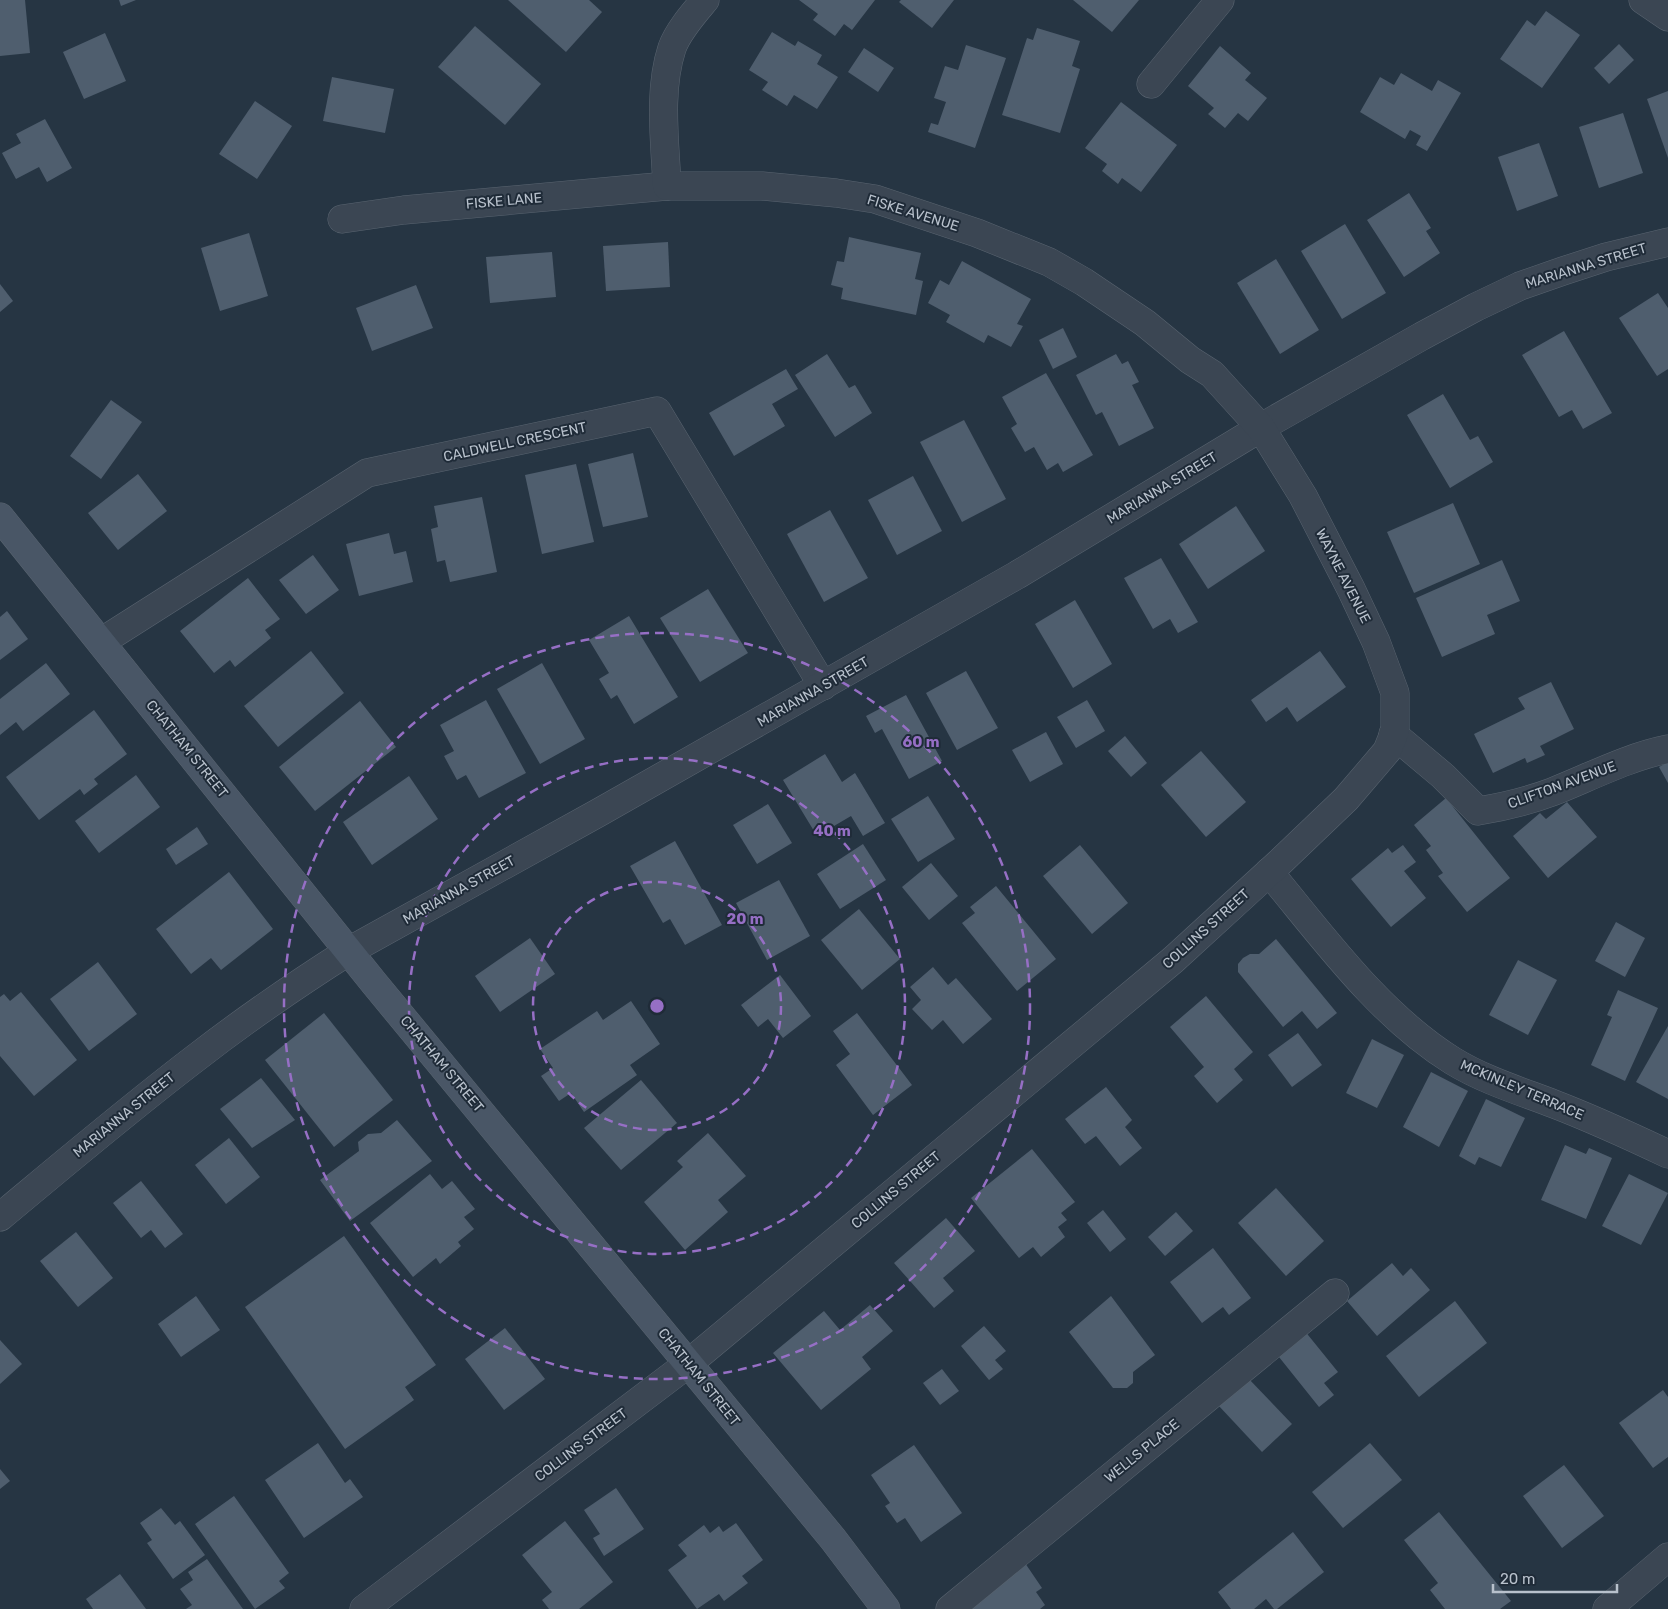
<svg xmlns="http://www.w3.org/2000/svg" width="1668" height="1609" font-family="Rubik,sans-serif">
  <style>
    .building { fill: #4f5e6e }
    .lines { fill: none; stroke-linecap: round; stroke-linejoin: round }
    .minor-casing { stroke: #596470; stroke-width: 29 }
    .secondary-casing { stroke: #596470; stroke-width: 29 }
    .minor { stroke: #3b4653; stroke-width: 28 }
    .secondary { stroke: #495666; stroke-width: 28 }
    .ring { fill: none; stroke: #966fc5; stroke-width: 2.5; stroke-dasharray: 9 6 }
    .labels { text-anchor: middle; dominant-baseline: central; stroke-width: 4; stroke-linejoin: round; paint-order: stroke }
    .street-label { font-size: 14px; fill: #b8c1cc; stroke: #1f2b38 }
    .centre { fill: #966fc5; stroke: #1f2b38; stroke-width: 2.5 }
    .ring-label { font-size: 15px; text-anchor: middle; font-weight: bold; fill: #966fc5; stroke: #1f2b38; stroke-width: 4; stroke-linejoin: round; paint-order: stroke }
  </style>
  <rect width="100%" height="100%" fill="#263543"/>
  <!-- building -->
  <g class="building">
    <path d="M 0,0 L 25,0 L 30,53 L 0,56 Z"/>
    <path d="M 119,0 L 136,0 L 121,6 Z"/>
    <path d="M 508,0 L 589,0 L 602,12 L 566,52 Z"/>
    <path d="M 799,0 L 875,0 L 852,30 L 844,24 L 835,36 L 813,20 L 818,14 Z"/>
    <path d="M 901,0 L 954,0 L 932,28 L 899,2 Z"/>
    <path d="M 1073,0 L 1139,0 L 1112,32 Z"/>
    <path d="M 1546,11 L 1580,35 L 1542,88 L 1500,59 L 1527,20 L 1535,26 Z"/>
    <path d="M 475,26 L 541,84 L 505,125 L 438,67 Z"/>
    <path d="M 1037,28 L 1080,41 L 1072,66 L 1080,69 L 1060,133 L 1002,115 L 1027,38 L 1033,40 Z"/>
    <path d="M 772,32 L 795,46 L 798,41 L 822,55 L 817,64 L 838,77 L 817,109 L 794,95 L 787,106 L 762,90 L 768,82 L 749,70 Z"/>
    <path d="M 105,33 L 126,81 L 84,99 L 63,52 Z"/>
    <path d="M 1619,44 L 1634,60 L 1609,84 L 1594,68 Z"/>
    <path d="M 966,45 L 1006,58 L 975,148 L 928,132 L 931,123 L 938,125 L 946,102 L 934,98 L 945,66 L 958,70 Z"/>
    <path d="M 1220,46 L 1251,73 L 1245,80 L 1267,98 L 1248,121 L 1238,113 L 1225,128 L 1208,114 L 1214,108 L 1188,86 Z"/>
    <path d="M 864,48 L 894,68 L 878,92 L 848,72 Z"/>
    <path d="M 1401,73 L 1432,91 L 1438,80 L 1461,93 L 1427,151 L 1416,145 L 1421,136 L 1410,130 L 1405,139 L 1360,112 L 1380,77 L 1394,85 Z"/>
    <path d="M 332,77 L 394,89 L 385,133 L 323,121 Z"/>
    <path d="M 1668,91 L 1668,158 L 1647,99 Z"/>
    <path d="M 255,101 L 292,126 L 257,179 L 219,154 Z"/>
    <path d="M 1121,102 L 1177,145 L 1141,192 L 1122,178 L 1118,184 L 1102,171 L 1107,164 L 1085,148 Z"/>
    <path d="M 1623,113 L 1643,173 L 1599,188 L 1579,127 Z"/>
    <path d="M 45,119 L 72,168 L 47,182 L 39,167 L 16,179 L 2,153 L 21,143 L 16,134 Z"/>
    <path d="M 1539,143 L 1558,196 L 1517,211 L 1498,157 Z"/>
    <path d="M 1409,193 L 1431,228 L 1426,231 L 1440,253 L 1404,277 L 1367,220 Z"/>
    <path d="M 1345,224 L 1386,293 L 1342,319 L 1301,251 Z"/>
    <path d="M 249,233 L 268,296 L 220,311 L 201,248 Z"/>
    <path d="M 849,237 L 921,253 L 915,279 L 923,281 L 916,315 L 841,299 L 843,288 L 831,285 L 837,261 L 844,262 Z"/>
    <path d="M 668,242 L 670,287 L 606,291 L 603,246 Z"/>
    <path d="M 552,252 L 556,297 L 490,303 L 486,257 Z"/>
    <path d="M 1276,259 L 1319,330 L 1280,354 L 1237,283 Z"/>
    <path d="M 962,261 L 1031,299 L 1017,324 L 1023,326 L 1011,347 L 988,335 L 984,343 L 946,322 L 950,315 L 928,303 L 940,280 L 949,285 Z"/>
    <path d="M 0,284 L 13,301 L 0,312 Z"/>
    <path d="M 416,285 L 433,328 L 372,351 L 356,308 Z"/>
    <path d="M 1658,293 L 1668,308 L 1668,369 L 1657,376 L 1619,318 Z"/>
    <path d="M 1063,328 L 1077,357 L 1053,369 L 1039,340 Z"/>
    <path d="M 1564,331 L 1612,413 L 1583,429 L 1572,410 L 1559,417 L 1522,355 Z"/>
    <path d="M 827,354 L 849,388 L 855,385 L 872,413 L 835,437 L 795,375 Z"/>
    <path d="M 1116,354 L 1122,364 L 1128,361 L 1139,382 L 1132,385 L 1154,428 L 1119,446 L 1102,412 L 1096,415 L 1076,375 Z"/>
    <path d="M 786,369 L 798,389 L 772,404 L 785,426 L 734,456 L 709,413 Z"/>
    <path d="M 1046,373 L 1093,455 L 1063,472 L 1058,463 L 1047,470 L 1034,447 L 1025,452 L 1011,428 L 1017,424 L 1002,397 Z"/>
    <path d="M 1443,394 L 1470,440 L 1478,436 L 1493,462 L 1450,488 L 1407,415 Z"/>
    <path d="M 111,400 L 142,422 L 101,479 L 70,456 Z"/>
    <path d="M 964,420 L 1006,499 L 962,522 L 920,442 Z"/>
    <path d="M 633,453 L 648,517 L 603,527 L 588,464 Z"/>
    <path d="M 576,464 L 594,542 L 542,554 L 525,475 Z"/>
    <path d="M 138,474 L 167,511 L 118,550 L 88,513 Z"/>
    <path d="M 913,476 L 942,531 L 897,555 L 868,500 Z"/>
    <path d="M 482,497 L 497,572 L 450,582 L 445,560 L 437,562 L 431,529 L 438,527 L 434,506 Z"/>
    <path d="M 1453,503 L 1480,564 L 1414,593 L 1387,532 Z"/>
    <path d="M 1236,506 L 1265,551 L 1208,589 L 1179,544 Z"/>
    <path d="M 830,510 L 868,578 L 824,602 L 787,534 Z"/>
    <path d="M 389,533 L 394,554 L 406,551 L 413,582 L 359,596 L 346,544 Z"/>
    <path d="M 313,555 L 339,590 L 306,614 L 279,580 Z"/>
    <path d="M 1161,558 L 1198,622 L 1178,633 L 1170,619 L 1153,629 L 1124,578 Z"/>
    <path d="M 1502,560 L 1520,601 L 1487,615 L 1495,634 L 1442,657 L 1416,598 Z"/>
    <path d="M 248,578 L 280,619 L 265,630 L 271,638 L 235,667 L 230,660 L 214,673 L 180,631 Z"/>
    <path d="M 708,589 L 748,653 L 700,682 L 660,618 Z"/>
    <path d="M 1075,600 L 1112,664 L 1073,688 L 1035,624 Z"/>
    <path d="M 7,611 L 28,639 L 0,660 L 0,617 Z"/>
    <path d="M 629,616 L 678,697 L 634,724 L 617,695 L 611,699 L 599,679 L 609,673 L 589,640 Z"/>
    <path d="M 311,651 L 344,693 L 278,747 L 244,706 Z"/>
    <path d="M 1320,651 L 1346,687 L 1297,722 L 1287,707 L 1266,722 L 1251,700 Z"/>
    <path d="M 46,663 L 70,694 L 23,731 L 16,722 L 0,735 L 0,699 Z"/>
    <path d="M 542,663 L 585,739 L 540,764 L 497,689 Z"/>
    <path d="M 966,671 L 998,728 L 957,750 L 926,693 Z"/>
    <path d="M 1551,682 L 1574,729 L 1540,746 L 1545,755 L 1527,763 L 1525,758 L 1493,773 L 1474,734 L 1525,709 L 1518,698 Z"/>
    <path d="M 906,695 L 942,761 L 909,779 L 882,729 L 875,733 L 866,716 Z"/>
    <path d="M 486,700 L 526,773 L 479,798 L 466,775 L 457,780 L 444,756 L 454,751 L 440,725 Z"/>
    <path d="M 1087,700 L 1105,731 L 1076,748 L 1057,717 Z"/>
    <path d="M 360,701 L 396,747 L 315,811 L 279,767 Z"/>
    <path d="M 94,710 L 127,754 L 94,779 L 98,784 L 84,795 L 80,789 L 39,820 L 6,777 Z"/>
    <path d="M 1046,732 L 1063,764 L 1030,782 L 1012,750 Z"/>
    <path d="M 1125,736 L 1147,763 L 1131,777 L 1108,751 Z"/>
    <path d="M 1201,751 L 1246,802 L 1206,837 L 1161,785 Z"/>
    <path d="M 825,754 L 842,782 L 855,773 L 885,823 L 863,836 L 851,816 L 817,836 L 783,780 Z"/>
    <path d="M 1668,762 L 1668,783 L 1659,767 Z"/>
    <path d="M 136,775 L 160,807 L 99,853 L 75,821 Z"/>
    <path d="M 409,776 L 438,819 L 372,865 L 343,822 Z"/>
    <path d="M 928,796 L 955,839 L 918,862 L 891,819 Z"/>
    <path d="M 1446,798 L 1510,878 L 1467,912 L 1438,876 L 1443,873 L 1426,850 L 1431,846 L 1414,825 Z"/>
    <path d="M 1567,802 L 1597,837 L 1548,878 L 1513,836 L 1540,813 L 1546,819 Z"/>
    <path d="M 768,804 L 792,843 L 757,864 L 733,825 Z"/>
    <path d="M 197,827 L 208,844 L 176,865 L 166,849 Z"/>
    <path d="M 675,841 L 722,925 L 685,945 L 670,919 L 663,923 L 630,866 Z"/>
    <path d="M 863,844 L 886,880 L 840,909 L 817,874 Z"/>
    <path d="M 1080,845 L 1128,903 L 1092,934 L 1043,876 Z"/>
    <path d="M 1403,845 L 1416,862 L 1404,871 L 1426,898 L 1391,927 L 1351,879 L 1388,848 L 1392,853 Z"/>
    <path d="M 931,863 L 958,896 L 929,920 L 902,887 Z"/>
    <path d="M 229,872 L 273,929 L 221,970 L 211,958 L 191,974 L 156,929 Z"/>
    <path d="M 779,880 L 810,936 L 767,960 L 736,903 Z"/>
    <path d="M 996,886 L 1056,959 L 1017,991 L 962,923 L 975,913 L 970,907 Z"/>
    <path d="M 859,909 L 900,959 L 862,990 L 821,940 Z"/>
    <path d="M 1616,922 L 1645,938 L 1625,977 L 1595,961 Z"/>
    <path d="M 530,938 L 555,974 L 500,1012 L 475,976 Z"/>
    <path d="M 1276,939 L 1337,1013 L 1317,1029 L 1302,1011 L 1283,1027 L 1238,972 L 1238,964 L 1243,958 L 1250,954 L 1259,954 Z"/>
    <path d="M 1518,960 L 1557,980 L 1528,1035 L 1489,1015 Z"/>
    <path d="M 98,962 L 137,1014 L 89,1051 L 50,999 Z"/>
    <path d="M 933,967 L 948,985 L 956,978 L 992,1019 L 963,1044 L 943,1020 L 932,1030 L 912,1009 L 921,1000 L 910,987 Z"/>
    <path d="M 780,975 L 811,1016 L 783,1038 L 768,1019 L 758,1027 L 741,1005 Z"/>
    <path d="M 1618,990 L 1658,1008 L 1625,1081 L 1591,1065 L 1612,1017 L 1607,1015 Z"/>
    <path d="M 21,992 L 77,1060 L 34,1096 L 0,1056 L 0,997 L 4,994 L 10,1001 Z"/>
    <path d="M 1206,996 L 1253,1052 L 1234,1069 L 1243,1080 L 1217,1103 L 1194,1076 L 1204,1067 L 1170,1027 Z"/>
    <path d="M 631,1001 L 660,1044 L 630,1065 L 637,1075 L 584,1112 L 571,1093 L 559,1101 L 541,1076 L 553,1068 L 540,1049 L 597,1011 L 603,1020 Z"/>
    <path d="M 324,1013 L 393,1100 L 334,1147 L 265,1060 Z"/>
    <path d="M 857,1013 L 912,1085 L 873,1115 L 836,1065 L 850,1054 L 833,1031 Z"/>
    <path d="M 1668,1026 L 1668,1099 L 1636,1082 Z"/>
    <path d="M 1298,1033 L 1322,1065 L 1292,1087 L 1268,1055 Z"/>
    <path d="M 1372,1039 L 1404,1055 L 1377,1108 L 1346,1093 Z"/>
    <path d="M 1431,1072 L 1468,1091 L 1439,1147 L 1403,1127 Z"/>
    <path d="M 261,1078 L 295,1120 L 252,1148 L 220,1109 Z"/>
    <path d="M 641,1080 L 677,1123 L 621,1170 L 584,1128 Z"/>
    <path d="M 1106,1087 L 1132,1120 L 1125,1127 L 1142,1148 L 1120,1166 L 1096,1136 L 1085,1144 L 1065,1119 Z"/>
    <path d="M 1486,1099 L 1525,1118 L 1501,1167 L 1479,1157 L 1475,1165 L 1459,1156 Z"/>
    <path d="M 397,1120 L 432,1161 L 350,1221 L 320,1180 L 359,1151 L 358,1142 L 368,1134 L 381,1133 Z"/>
    <path d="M 708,1133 L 746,1176 L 718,1200 L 728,1212 L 685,1250 L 644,1202 L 683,1167 L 677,1161 Z"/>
    <path d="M 229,1138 L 260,1177 L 226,1204 L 195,1165 Z"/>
    <path d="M 1565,1145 L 1586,1154 L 1589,1148 L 1612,1158 L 1586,1219 L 1541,1200 Z"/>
    <path d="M 1032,1149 L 1075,1202 L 1061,1213 L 1067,1220 L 1058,1227 L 1065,1237 L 1041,1257 L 1033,1247 L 1019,1258 L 971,1198 Z"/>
    <path d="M 430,1174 L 442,1189 L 452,1181 L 475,1209 L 464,1217 L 474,1229 L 458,1242 L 461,1246 L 440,1264 L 436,1258 L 413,1277 L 370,1223 Z"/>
    <path d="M 1629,1174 L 1668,1193 L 1641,1245 L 1602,1226 Z"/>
    <path d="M 141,1181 L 183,1234 L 165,1248 L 151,1230 L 141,1238 L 113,1203 Z"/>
    <path d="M 1276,1188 L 1324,1241 L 1286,1276 L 1238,1223 Z"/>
    <path d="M 1103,1210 L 1126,1239 L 1110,1252 L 1087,1223 Z"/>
    <path d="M 1176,1212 L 1193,1231 L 1165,1256 L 1148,1237 Z"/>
    <path d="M 946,1218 L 975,1251 L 943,1278 L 954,1291 L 934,1308 L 894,1263 Z"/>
    <path d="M 76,1232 L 113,1278 L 78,1307 L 40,1261 Z"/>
    <path d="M 344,1236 L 436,1365 L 405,1387 L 414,1400 L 345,1449 L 245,1307 Z"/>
    <path d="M 1213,1248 L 1251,1298 L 1229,1315 L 1223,1307 L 1202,1323 L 1170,1282 Z"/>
    <path d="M 1392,1263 L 1403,1276 L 1411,1268 L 1430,1290 L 1377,1336 L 1347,1301 Z"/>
    <path d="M 196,1296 L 220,1330 L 181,1357 L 158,1324 Z"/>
    <path d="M 1111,1296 L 1155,1355 L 1133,1372 L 1133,1383 L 1127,1388 L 1113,1388 L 1069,1332 Z"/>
    <path d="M 1455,1301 L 1487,1343 L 1419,1397 L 1386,1356 Z"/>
    <path d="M 870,1305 L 893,1331 L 862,1357 L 871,1369 L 821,1410 L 773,1353 L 824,1311 L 840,1330 Z"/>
    <path d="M 984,1326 L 1006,1351 L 995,1360 L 1003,1369 L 989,1380 L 961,1346 Z"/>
    <path d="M 505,1328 L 545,1379 L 504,1410 L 465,1359 Z"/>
    <path d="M 1304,1330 L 1338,1372 L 1324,1383 L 1334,1395 L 1319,1407 L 1275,1352 Z"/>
    <path d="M 0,1340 L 22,1364 L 0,1384 Z"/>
    <path d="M 942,1369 L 959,1391 L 940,1405 L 923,1383 Z"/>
    <path d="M 1247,1377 L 1292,1424 L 1262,1452 L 1218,1405 Z"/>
    <path d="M 1663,1390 L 1668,1397 L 1668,1457 L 1653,1468 L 1619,1423 Z"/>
    <path d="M 318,1443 L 345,1483 L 350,1479 L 363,1497 L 304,1538 L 265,1480 Z"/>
    <path d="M 1370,1443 L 1402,1480 L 1343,1528 L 1312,1492 Z"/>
    <path d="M 914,1445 L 962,1513 L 921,1542 L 905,1518 L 897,1523 L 885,1506 L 890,1503 L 871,1475 Z"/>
    <path d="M 1564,1465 L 1604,1516 L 1562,1548 L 1523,1496 Z"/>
    <path d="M 0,1469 L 10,1481 L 0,1489 Z"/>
    <path d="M 616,1488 L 644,1529 L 604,1556 L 593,1538 L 600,1534 L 584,1510 Z"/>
    <path d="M 234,1496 L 289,1573 L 279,1581 L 285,1588 L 255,1609 L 195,1524 Z"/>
    <path d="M 161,1508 L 175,1525 L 180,1521 L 205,1555 L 173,1579 L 147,1543 L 152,1540 L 140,1523 Z"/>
    <path d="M 1439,1512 L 1511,1601 L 1500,1609 L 1445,1609 L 1430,1590 L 1438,1583 L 1404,1540 Z"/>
    <path d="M 565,1521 L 613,1582 L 579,1609 L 549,1609 L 542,1600 L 552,1592 L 522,1555 Z"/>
    <path d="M 736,1523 L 763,1560 L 742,1576 L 748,1583 L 724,1601 L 719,1594 L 697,1609 L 668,1570 L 687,1556 L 678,1545 L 704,1525 L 710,1533 L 719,1526 L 723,1532 Z"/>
    <path d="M 1293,1532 L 1324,1572 L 1277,1609 L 1274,1609 L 1266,1599 L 1254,1609 L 1231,1609 L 1218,1592 Z"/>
    <path d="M 207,1559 L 243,1609 L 186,1609 L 192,1605 L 180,1589 L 193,1580 L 188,1572 Z"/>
    <path d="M 1025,1563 L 1042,1588 L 1036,1592 L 1045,1605 L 1040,1609 L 969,1609 Z"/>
    <path d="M 120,1574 L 146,1609 L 93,1609 L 86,1599 Z"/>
  </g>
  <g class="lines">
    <defs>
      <g id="minor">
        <path d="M 1643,0 L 1668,17"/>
        <path d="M 1151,84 L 1220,0"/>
        <path d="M 342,219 L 404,210 L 667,186"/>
        <path d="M 101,642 L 367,473 L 657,411 L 823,686"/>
        <path d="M 1393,734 L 1443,776 L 1478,811 C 1503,807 1528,801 1552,792 C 1590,777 1628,757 1668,749"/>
        <path d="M 1269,872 C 1324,938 1379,1015 1453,1061 C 1484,1080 1520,1091 1554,1104 C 1593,1119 1630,1136 1668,1154"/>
        <path d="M 0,1217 C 65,1163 130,1108 197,1057 C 246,1019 297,984 349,951 L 598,813 L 1017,575 L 1267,424 L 1422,336 L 1476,307 L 1520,286 L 1563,271 L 1606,257 L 1668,242"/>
        <path d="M 364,1609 L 689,1363 L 1173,960 L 1279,863 L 1346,799 L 1387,751 L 1395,731 L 1395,693 L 1376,642 L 1351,589 L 1303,496 L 1261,428 L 1212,374 L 1190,360 L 1145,323 L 1084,282 L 1049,262 L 977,233 L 875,199 L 836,193 L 762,186 L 667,186 C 665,141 658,91 672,48 C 678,31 694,13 705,0"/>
        <path d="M 950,1609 L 1335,1293"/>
        <path d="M 1607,1609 L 1668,1557"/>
      </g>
      <path id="secondary" d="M 0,517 L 374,983 L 833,1539 L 886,1609"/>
    </defs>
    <!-- minor casing -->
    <use href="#minor" class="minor-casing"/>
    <!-- secondary casing -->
    <use href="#secondary" class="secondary-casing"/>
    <!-- minor -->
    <use href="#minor" class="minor"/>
    <!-- secondary -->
    <use href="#secondary" class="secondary"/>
  </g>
  <!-- distance rings -->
  <g class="ring">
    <circle cx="657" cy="1006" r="124"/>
    <circle cx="657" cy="1006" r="248"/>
    <circle cx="657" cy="1006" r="373"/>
  </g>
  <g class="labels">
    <!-- street labels -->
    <g class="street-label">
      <text transform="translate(504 201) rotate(-5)">FISKE LANE</text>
      <text transform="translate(913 213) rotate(17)">FISKE AVENUE</text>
      <text transform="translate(1586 266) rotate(-17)">MARIANNA STREET</text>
      <text transform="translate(515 442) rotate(-12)">CALDWELL CRESCENT</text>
      <text transform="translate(1162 488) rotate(-31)">MARIANNA STREET</text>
      <text transform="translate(1343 576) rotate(63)">WAYNE AVENUE</text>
      <text transform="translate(813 692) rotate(-30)">MARIANNA STREET</text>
      <text transform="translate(187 749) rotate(51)">CHATHAM STREET</text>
      <text transform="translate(1562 785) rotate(-20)">CLIFTON AVENUE</text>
      <text transform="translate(459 890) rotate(-29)">MARIANNA STREET</text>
      <text transform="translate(1206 929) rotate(-42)">COLLINS STREET</text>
      <text transform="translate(442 1064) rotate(50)">CHATHAM STREET</text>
      <text transform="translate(1522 1090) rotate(23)">MCKINLEY TERRACE</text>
      <text transform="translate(124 1115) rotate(-39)">MARIANNA STREET</text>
      <text transform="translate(896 1190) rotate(-40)">COLLINS STREET</text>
      <text transform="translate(699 1377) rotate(51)">CHATHAM STREET</text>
      <text transform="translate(581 1445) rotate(-37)">COLLINS STREET</text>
      <text transform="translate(1142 1451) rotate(-39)">WELLS PLACE</text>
    </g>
  </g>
  <circle cx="657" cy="1006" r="8" class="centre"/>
  <g class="ring-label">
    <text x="921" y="747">60 m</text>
    <text x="832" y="836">40 m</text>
    <text x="745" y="924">20 m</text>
  </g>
  <!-- scale -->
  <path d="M1493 1584v8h124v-8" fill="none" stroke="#b8c1cc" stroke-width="2.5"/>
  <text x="1500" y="1584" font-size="15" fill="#b8c1cc" stroke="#1f2b38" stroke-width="4" paint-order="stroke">20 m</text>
</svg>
